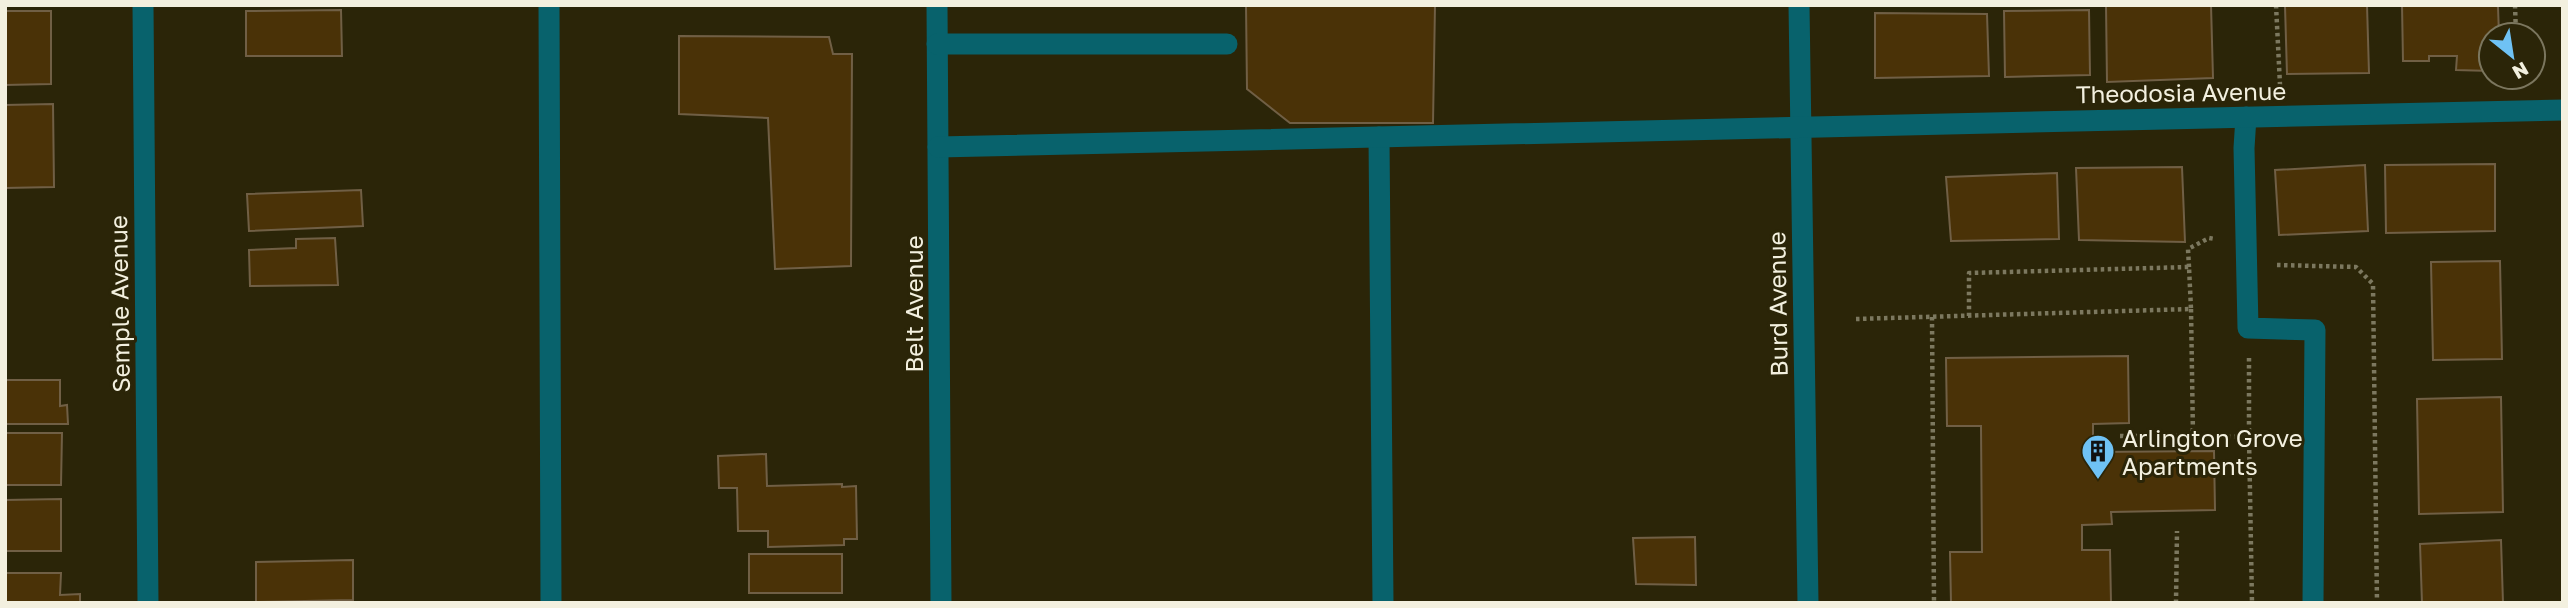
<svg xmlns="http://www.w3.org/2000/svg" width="2568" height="608" font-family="'Golos Text',sans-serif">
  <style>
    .building { fill: #4a3207; stroke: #705f45; stroke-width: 2 }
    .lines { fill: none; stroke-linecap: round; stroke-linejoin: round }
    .path { stroke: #7c785f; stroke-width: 4.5; stroke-dasharray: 3.5 3.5; stroke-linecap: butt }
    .minor { stroke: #08626c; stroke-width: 21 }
    .labels { text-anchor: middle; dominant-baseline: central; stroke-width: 6; stroke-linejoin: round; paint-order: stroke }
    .street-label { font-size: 24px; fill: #f3f0df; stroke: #2b2508 }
    .poi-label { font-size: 24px; fill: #f3f0df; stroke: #2b2508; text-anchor: start }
  </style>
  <rect width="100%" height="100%" fill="#2b2508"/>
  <!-- building -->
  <g class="building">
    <path d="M 1246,5 L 1435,5 L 1433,123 L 1290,123 L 1247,89 Z"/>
    <path d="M 2106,5 L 2211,5 L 2213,78 L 2107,82 Z"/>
    <path d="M 2367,5 L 2369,73 L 2287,74 L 2285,6 Z"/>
    <path d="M 2402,5 L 2496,5 L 2498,7 L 2499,35 L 2491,35 L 2491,71 L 2456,70 L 2457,56 L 2429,56 L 2429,61 L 2403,61 Z"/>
    <path d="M 341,10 L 342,56 L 246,56 L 246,11 Z"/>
    <path d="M 2089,10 L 2090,75 L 2005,77 L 2004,11 Z"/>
    <path d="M 5,11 L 51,11 L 51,84 L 5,85 Z"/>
    <path d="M 1875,13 L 1987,14 L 1989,76 L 1875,78 Z"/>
    <path d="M 679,36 L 829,37 L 833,54 L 852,54 L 851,266 L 775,269 L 768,118 L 679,114 Z"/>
    <path d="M 53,104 L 54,187 L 5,188 L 5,105 Z"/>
    <path d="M 2495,164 L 2495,231 L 2386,233 L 2385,165 Z"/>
    <path d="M 2365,165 L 2368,231 L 2279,235 L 2275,170 Z"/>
    <path d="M 2182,167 L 2185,242 L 2079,240 L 2076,168 Z"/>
    <path d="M 2057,173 L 2059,239 L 1951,241 L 1946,177 Z"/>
    <path d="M 361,190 L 363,226 L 249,231 L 247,194 Z"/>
    <path d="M 335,238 L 338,285 L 250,286 L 249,250 L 296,248 L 296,239 Z"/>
    <path d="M 2500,261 L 2502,359 L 2433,360 L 2431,262 Z"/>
    <path d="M 2128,356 L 2129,423 L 2093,424 L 2093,452 L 2214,451 L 2215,510 L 2111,512 L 2112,524 L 2082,525 L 2082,550 L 2110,550 L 2111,603 L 1951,603 L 1950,552 L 1982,552 L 1981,426 L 1947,426 L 1946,358 Z"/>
    <path d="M 5,380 L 60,380 L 60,406 L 67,405 L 68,424 L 5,424 Z"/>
    <path d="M 2501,397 L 2503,512 L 2419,514 L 2417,399 Z"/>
    <path d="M 5,433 L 62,433 L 61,485 L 5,485 Z"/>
    <path d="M 766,454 L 767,486 L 842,484 L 842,487 L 856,486 L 857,539 L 844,539 L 844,545 L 768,547 L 768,531 L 738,531 L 737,488 L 719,488 L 718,456 Z"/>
    <path d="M 61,499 L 61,551 L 5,551 L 5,500 Z"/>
    <path d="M 1695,537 L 1696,585 L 1636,584 L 1633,538 Z"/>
    <path d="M 2501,540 L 2503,603 L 2422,603 L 2420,544 Z"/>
    <rect x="749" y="554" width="93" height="39"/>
    <path d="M 353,560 L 353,600 L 256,602 L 256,562 Z"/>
    <path d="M 5,573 L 61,573 L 60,595 L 80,594 L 80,603 L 5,603 Z"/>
  </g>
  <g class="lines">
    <!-- path -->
    <g class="path">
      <path d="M 2276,5 L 2280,85"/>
      <path d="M 2515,5 L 2516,35"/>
      <path d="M 2277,265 L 2356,267 L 2373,284 L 2377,603"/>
      <path d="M 2189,267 L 2188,249 L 2209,238 L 2215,239"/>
      <path d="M 2191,309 L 2193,436 L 2249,437 L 2252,603"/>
      <path d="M 1932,317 L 1934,603"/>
      <path d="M 1856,319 L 2191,309 L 2189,267 L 1969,273 L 1969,316"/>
      <path d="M 2249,358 L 2249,437"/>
      <path d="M 2120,436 L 2193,436"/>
      <path d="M 2176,603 L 2177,531"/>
    </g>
    <!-- minor -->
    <g class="minor">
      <path d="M 143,5 L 148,603"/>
      <path d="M 549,5 L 551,603"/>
      <path d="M 937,5 L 941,603"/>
      <path d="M 1799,5 L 1808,603"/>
      <path d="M 937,44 L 1227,44"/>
      <path d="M 2246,117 L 2244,148 L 2248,328 L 2315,330 L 2313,603"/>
      <path d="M 1379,137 L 1383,603"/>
      <path d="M 938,147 L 2563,110"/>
    </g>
  </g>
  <!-- icons -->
  <defs>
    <symbol id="building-pin" viewBox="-11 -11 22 30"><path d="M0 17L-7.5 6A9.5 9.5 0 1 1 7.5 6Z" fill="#6fc2f4" stroke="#2b2508"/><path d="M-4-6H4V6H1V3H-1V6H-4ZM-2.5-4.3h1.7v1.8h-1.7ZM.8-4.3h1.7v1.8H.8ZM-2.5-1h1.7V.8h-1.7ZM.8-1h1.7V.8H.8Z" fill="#111"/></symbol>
  </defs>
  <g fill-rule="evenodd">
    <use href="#building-pin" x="2079" y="432" width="38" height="52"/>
  </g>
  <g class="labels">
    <!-- street labels -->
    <g class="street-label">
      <text transform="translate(2181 92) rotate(-1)">Theodosia Avenue</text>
      <text transform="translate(119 304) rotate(-91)">Semple Avenue</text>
      <text transform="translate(913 304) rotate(-90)">Belt Avenue</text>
      <text transform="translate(1777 304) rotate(-91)">Burd Avenue</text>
    </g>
    <!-- poi labels -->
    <g class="poi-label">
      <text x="2122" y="437">Arlington Grove<tspan x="2122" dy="28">Apartments</tspan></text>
    </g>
  </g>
  <!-- border -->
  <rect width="2568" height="608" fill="none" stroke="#f3f0df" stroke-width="14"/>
  <!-- north arrow -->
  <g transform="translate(2512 56) rotate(150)"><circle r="33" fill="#2b2508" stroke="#7b765e" stroke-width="2"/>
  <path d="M0-5L12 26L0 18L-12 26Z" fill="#6fc2f4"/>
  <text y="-10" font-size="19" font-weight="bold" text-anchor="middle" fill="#f3f0df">N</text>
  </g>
</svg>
